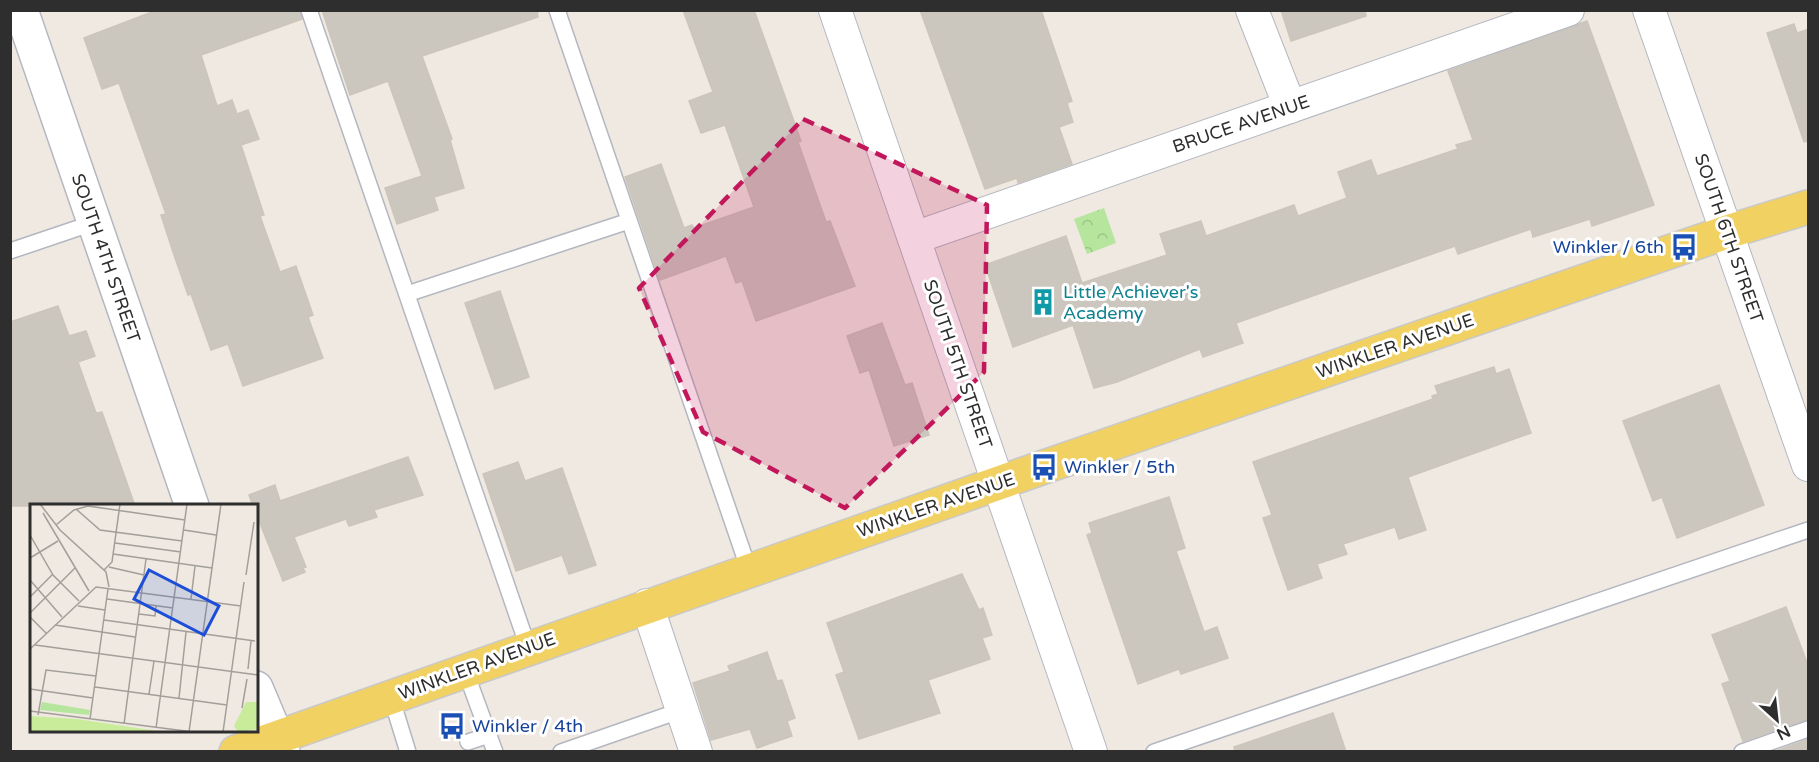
<svg xmlns="http://www.w3.org/2000/svg" width="1819" height="762" font-family="'Varela Round',sans-serif">
  <style>
    .park { fill: url(#park-crowns) }
    .building { fill: #cbc7bf; stroke: #cbc5ba; stroke-width: 1.5 }
    .lines { fill: none; stroke-linecap: round; stroke-linejoin: round }
    .service-casing { stroke: #b4b7c1; stroke-width: 18 }
    .minor-casing { stroke: #b4b7c1; stroke-width: 34 }
    .secondary-casing { stroke: #b4b7c1; stroke-width: 36 }
    .primary-casing { stroke: #c9c9c9; stroke-width: 36 }
    .service { stroke: #fff; stroke-width: 15 }
    .minor { stroke: #fff; stroke-width: 32 }
    .secondary { stroke: #fff; stroke-width: 33 }
    .primary { stroke: #f2d163; stroke-width: 33 }
    .marked { fill: #c2185b; fill-opacity: 0.2; stroke: #c2185b; stroke-width: 4.5; stroke-dasharray: 12 8; stroke-linejoin: round }
    .labels { text-anchor: middle; dominant-baseline: central; stroke-width: 6; stroke-linejoin: round; paint-order: stroke }
    .street-label { font-size: 18px; fill: #2e2e2e; stroke: #fff }
    .transit-label { font-size: 18px; fill: #164399; stroke: #fff; text-anchor: start }
    .culture-label { font-size: 18px; fill: #0d838f; stroke: #fff; text-anchor: start }
    .inset-road { fill: none; stroke: #a29e99; stroke-width: 1.5 }
    .view { fill: #1d4ed8; fill-opacity: 0.15; stroke: #1d4ed8; stroke-width: 3 }
    .inset-edge { fill: none; stroke: #2e2e2e; stroke-width: 3 }
  </style>
  <defs>
    <pattern id="park-crowns" width="20" height="18" patternUnits="userSpaceOnUse" patternTransform="scale(1.5)"><rect width="20" height="18" fill="#b6e59e"/><path d="M2 6a3 3 0 1 1 6 0M12 15a3 3 0 1 1 6 0" fill="none" stroke="#9dc588"/></pattern>
  </defs>
  <rect width="100%" height="100%" fill="#efe9e1"/>
  <!-- park -->
  <path class="park" d="M 1104,208 L 1116,243 L 1087,254 L 1074,219 Z"/>
  <!-- building -->
  <g class="building">
    <path d="M 157,10 L 300,10 L 302,19 L 201,55 L 217,106 L 232,100 L 237,114 L 248,110 L 259,139 L 241,145 L 264,215 L 260,216 L 280,272 L 296,266 L 313,315 L 308,317 L 323,358 L 243,386 L 228,344 L 211,350 L 191,294 L 188,295 L 174,255 L 161,215 L 166,214 L 119,83 L 102,89 L 84,38 Z"/>
    <path d="M 322,10 L 537,10 L 538,17 L 422,56 L 452,139 L 450,140 L 464,188 L 434,197 L 438,210 L 397,224 L 385,188 L 422,176 L 388,81 L 350,95 Z"/>
    <path d="M 683,10 L 754,10 L 801,141 L 798,142 L 826,222 L 830,221 L 855,286 L 756,321 L 742,281 L 736,283 L 726,256 L 660,280 L 625,177 L 661,164 L 684,228 L 692,225 L 694,228 L 754,207 L 725,125 L 701,133 L 689,101 L 713,92 Z"/>
    <path d="M 920,10 L 1041,10 L 1072,101 L 1067,103 L 1073,122 L 1059,127 L 1072,164 L 1018,183 L 1017,178 L 985,189 Z"/>
    <path d="M 1281,10 L 1365,10 L 1366,16 L 1291,41 Z"/>
    <path d="M 1587,21 L 1654,205 L 1592,226 L 1590,219 L 1533,237 L 1531,229 L 1458,254 L 1455,246 L 1236,323 L 1243,343 L 1203,357 L 1200,349 L 1117,382 L 1094,388 L 1073,325 L 1013,347 L 985,265 L 1066,236 L 1082,283 L 1167,255 L 1160,234 L 1201,221 L 1206,236 L 1294,205 L 1298,216 L 1347,198 L 1338,172 L 1371,160 L 1377,176 L 1458,149 L 1456,145 L 1473,140 L 1448,71 Z"/>
    <path d="M 1794,24 L 1797,33 L 1809,29 L 1809,141 L 1804,142 L 1767,33 Z"/>
    <path d="M 500,291 L 529,377 L 495,389 L 465,303 Z"/>
    <path d="M 58,306 L 69,336 L 86,331 L 95,356 L 78,362 L 96,413 L 102,412 L 135,506 L 10,506 L 10,322 Z"/>
    <path d="M 882,323 L 905,385 L 912,383 L 929,435 L 894,446 L 869,370 L 860,373 L 847,336 Z"/>
    <path d="M 1494,367 L 1496,374 L 1509,369 L 1531,433 L 1408,477 L 1426,530 L 1399,539 L 1395,527 L 1343,544 L 1347,554 L 1317,564 L 1322,578 L 1288,590 L 1263,518 L 1272,515 L 1253,462 L 1433,399 L 1432,396 L 1438,394 L 1435,386 Z"/>
    <path d="M 1719,385 L 1764,505 L 1677,538 L 1662,497 L 1653,501 L 1623,421 Z"/>
    <path d="M 408,457 L 423,495 L 374,510 L 377,517 L 349,526 L 346,519 L 294,537 L 306,567 L 303,568 L 305,572 L 283,581 L 256,513 L 256,506 L 253,506 L 249,495 L 275,485 L 280,501 Z"/>
    <path d="M 518,462 L 525,481 L 562,468 L 596,565 L 569,574 L 562,555 L 516,571 L 483,474 Z"/>
    <path d="M 1169,497 L 1185,548 L 1176,551 L 1204,632 L 1217,627 L 1228,658 L 1181,674 L 1179,669 L 1138,684 L 1087,535 L 1092,533 L 1089,523 Z"/>
    <path d="M 962,574 L 979,610 L 983,608 L 992,635 L 982,638 L 990,659 L 928,680 L 940,713 L 859,739 L 836,675 L 844,672 L 827,623 Z"/>
    <path d="M 1786,607 L 1809,668 L 1809,719 L 1743,741 L 1722,684 L 1730,681 L 1712,635 Z"/>
    <path d="M 767,652 L 777,681 L 782,680 L 795,718 L 787,721 L 792,736 L 757,748 L 750,729 L 711,740 L 693,683 L 730,671 L 728,666 Z"/>
    <path d="M 1333,713 L 1346,752 L 1235,752 L 1234,747 Z"/>
    <path d="M 1809,739 L 1809,752 L 1773,752 Z"/>
  </g>
  <g class="lines">
    <defs>
      <g id="service">
        <path d="M 309,10 L 528,647"/>
        <path d="M 557,10 L 749,570"/>
        <path d="M 10,251 L 93,223"/>
        <path d="M 407,294 L 629,221"/>
        <path d="M 465,670 L 495,752"/>
        <path d="M 391,697 L 408,752"/>
        <path d="M 468,742 L 489,735"/>
        <path d="M 561,752 L 682,710"/>
        <path d="M 1154,752 L 1808,530"/>
        <path d="M 1742,752 L 1808,729"/>
      </g>
      <g id="minor">
        <path d="M 835,10 L 1091,752"/>
        <path d="M 1252,10 L 1290,107"/>
        <path d="M 1649,10 L 1808,465"/>
        <path d="M 914,238 L 1568,10"/>
        <path d="M 647,605 L 696,752"/>
      </g>
      <g id="secondary">
        <path d="M 21,10 L 192,506"/>
        <path d="M 256,688 L 283,752"/>
      </g>
      <path id="primary" d="M 236,752 L 1044,467 L 1727,232 L 1808,207"/>
    </defs>
    <!-- service casing -->
    <use href="#service" class="service-casing"/>
    <!-- minor casing -->
    <use href="#minor" class="minor-casing"/>
    <!-- secondary casing -->
    <use href="#secondary" class="secondary-casing"/>
    <!-- primary casing -->
    <use href="#primary" class="primary-casing"/>
    <!-- service -->
    <use href="#service" class="service"/>
    <!-- minor -->
    <use href="#minor" class="minor"/>
    <!-- secondary -->
    <use href="#secondary" class="secondary"/>
    <!-- primary -->
    <use href="#primary" class="primary"/>
  </g>
  <!-- marked area -->
  <path class="marked" d="M 803,119 L 987,205 L 984,372 L 845,508 L 703,432 L 639,288 Z"/>
  <!-- icons -->
  <defs>
    <symbol id="bus-bare" viewBox="-9 -9 18 18"><path d="M-5-6H5V4H4V6H2V4H-2V6H-4V4H-5ZM-3.5-4V0h7V-4ZM-3.5 1.2v1.5H-2V1.2ZM2 1.2v1.5H3.5V1.2Z" fill="#1a4fb4" stroke="#fff" stroke-width="2.5" paint-order="stroke"/></symbol>
    <symbol id="building-bare" viewBox="-9 -9 18 18"><path d="M-4-6H4V6H1V3H-1V6H-4ZM-2.5-4.3h1.7v1.8h-1.7ZM.8-4.3h1.7v1.8H.8ZM-2.5-1h1.7V.8h-1.7ZM.8-1h1.7V.8H.8Z" fill="#0f9aa8" stroke="#fff" stroke-width="2.5" paint-order="stroke"/></symbol>
  </defs>
  <g fill-rule="evenodd">
    <use href="#bus-bare" x="1665" y="228" width="38" height="38"/>
    <use href="#building-bare" x="1024" y="283" width="38" height="38"/>
    <use href="#bus-bare" x="1025" y="448" width="38" height="38"/>
    <use href="#bus-bare" x="433" y="707" width="38" height="38"/>
  </g>
  <g class="labels">
    <!-- street labels -->
    <g class="street-label">
      <text transform="translate(1241 124) rotate(-19)">BRUCE AVENUE</text>
      <text transform="translate(1729 238) rotate(71)">SOUTH 6TH STREET</text>
      <text transform="translate(106 258) rotate(71)">SOUTH 4TH STREET</text>
      <text transform="translate(1395 346) rotate(-19)">WINKLER AVENUE</text>
      <text transform="translate(958 364) rotate(71)">SOUTH 5TH STREET</text>
      <text transform="translate(936 505) rotate(-19)">WINKLER AVENUE</text>
      <text transform="translate(477 666) rotate(-20)">WINKLER AVENUE</text>
    </g>
    <!-- transit labels -->
    <g class="transit-label">
      <text x="1664" y="247" text-anchor="end">Winkler / 6th</text>
      <text x="1064" y="467">Winkler / 5th</text>
      <text x="472" y="726">Winkler / 4th</text>
    </g>
    <!-- culture labels -->
    <g class="culture-label">
      <text x="1063" y="292">Little Achiever's<tspan x="1063" dy="21">Academy</tspan></text>
    </g>
  </g>
  <!-- overview -->
  <g transform="translate(30 504)">
    <rect width="228" height="228" fill="#efe9e1"/>
    <path d="M 12,198 L 60,206 L 59,211 L 10,206 Z" fill="#b6e59e"/>
    <path d="M 216,198 L 228,198 L 228,225 L 208,228 L 204,222 ZM 0,212 L 47,215 L 134,228 L 0,228 Z" fill="#c9ec9a"/>
    <path class="inset-road" d="M 10,0 L 30,26 L 76,68 L 79,83M 46,5 L 70,26 L 152,37M 13,9 L 59,87M 26,21 L 44,6 L 58,2 L 155,16M 154,26 L 186,31M 0,31 L 23,71 L 49,97M 85,39 L 151,48M 83,50 L 182,64M 0,54 L 28,37M 79,63 L 114,71M 74,66 L 82,58 L 90,0M 216,71 L 224,18M 0,76 L 32,113M 0,93 L 23,70M 77,95 L 143,104M 161,95 L 165,62M 48,102 L 75,106M 0,109 L 45,64M 109,110 L 125,112 L 126,101M 0,113 L 16,129M 74,116 L 225,137M 25,121 L 105,133M 5,141 L 228,171M 0,145 L 66,83 L 211,102M 218,165 L 221,137M 65,183 L 197,201M 0,185 L 63,194M 119,190 L 124,157M 149,194 L 156,128M 212,204 L 217,175M 0,207 L 163,228M 8,211 L 16,166 L 66,172M 60,215 L 78,85M 94,220 L 116,55M 126,224 L 157,0M 159,228 L 191,0M 193,228 L 214,78"/>
    <path class="view" d="M 119,66 L 189,102 L 174,131 L 104,95 Z"/>
    <rect width="228" height="228" class="inset-edge"/>
  </g>
  <!-- border -->
  <rect width="1819" height="762" fill="none" stroke="#2e2e2e" stroke-width="24"/>
  <!-- north arrow -->
  <g transform="translate(1777 720) rotate(153)" stroke="#ffffff" stroke-width="4.5" paint-order="stroke">
  <path d="M0-4.5L10 22L0 15L-10 22Z" fill="#2e2e2e"/>
  <text y="-9" font-size="16" font-weight="bold" text-anchor="middle" fill="#2e2e2e">N</text>
  </g>
</svg>
